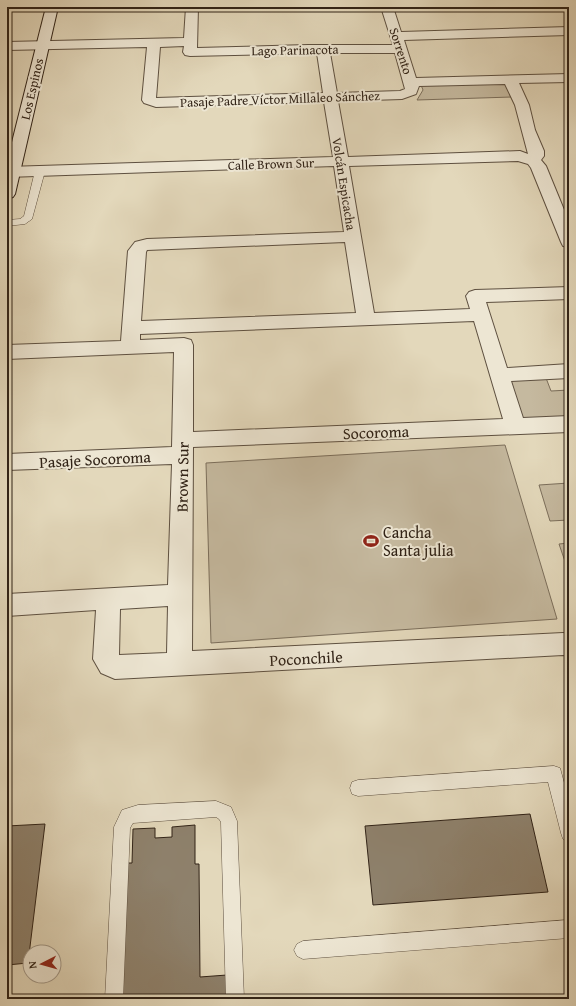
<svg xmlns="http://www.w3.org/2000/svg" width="576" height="1006" font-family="'Gentium Book Plus',serif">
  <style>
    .green { fill: #c5b99f; stroke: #7b6e5b }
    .building { fill: #8e816c; stroke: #312317 }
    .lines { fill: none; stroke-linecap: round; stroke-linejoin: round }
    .lane-casing { stroke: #5e5040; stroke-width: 1 }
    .street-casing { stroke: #5e5040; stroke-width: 2 }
    .secondary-casing { stroke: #312317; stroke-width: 2 }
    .lane { fill: #ede6d3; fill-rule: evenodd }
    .street { fill: #ede6d3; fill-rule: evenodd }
    .secondary { fill: #ede6d3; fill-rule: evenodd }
    .labels { text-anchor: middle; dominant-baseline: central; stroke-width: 4; stroke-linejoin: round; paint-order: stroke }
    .far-street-label { font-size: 13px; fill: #312317; stroke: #ede6d3 }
    .street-label { font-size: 16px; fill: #312317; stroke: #ede6d3 }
    .poi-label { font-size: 16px; fill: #312317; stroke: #ede6d3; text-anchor: start }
  </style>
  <rect width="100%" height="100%" fill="#e3d8bb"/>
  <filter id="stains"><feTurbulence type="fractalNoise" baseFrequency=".005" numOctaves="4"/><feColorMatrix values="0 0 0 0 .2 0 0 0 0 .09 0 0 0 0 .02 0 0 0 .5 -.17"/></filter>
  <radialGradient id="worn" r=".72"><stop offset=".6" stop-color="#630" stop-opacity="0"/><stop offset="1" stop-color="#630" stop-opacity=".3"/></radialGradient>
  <!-- green -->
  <g class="green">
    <path d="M 507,83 L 512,97 L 417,100 L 423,90 L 421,85 Z"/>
    <path d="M 546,378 L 551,391 L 569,390 L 569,419 L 521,422 L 508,381 Z"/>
    <path d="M 505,445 L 557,619 L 211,643 L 206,463 Z"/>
    <path d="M 569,483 L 569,520 L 550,521 L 539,485 Z"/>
    <path d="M 569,543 L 569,573 L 559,544 Z"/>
  </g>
  <!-- building -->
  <g class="building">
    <path d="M 530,814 L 548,892 L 373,905 L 365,826 Z"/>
    <path d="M 45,824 L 28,963 L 7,965 L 7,826 Z"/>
    <path d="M 195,825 L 195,864 L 199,864 L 200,977 L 227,975 L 228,999 L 121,999 L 126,863 L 132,863 L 133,829 L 155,828 L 155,838 L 172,837 L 172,827 Z"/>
  </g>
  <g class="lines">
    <defs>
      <g id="lane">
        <path d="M 40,168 L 45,171 L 32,219 L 25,224 L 7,226 L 7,220 L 20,219 L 24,216 L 35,171 Z"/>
        <path d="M 554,766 L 560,768 L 569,801 L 569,841 L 563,839 L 561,833 L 548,782 L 358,796 L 352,794 L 350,788 L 352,782 L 358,780 Z"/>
        <path d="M 216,801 L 231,807 L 237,821 L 244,999 L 226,999 L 221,822 L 219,819 L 216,817 L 133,823 L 130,828 L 123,999 L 105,999 L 114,827 L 122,810 L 138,805 Z"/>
        <path d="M 569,920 L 569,938 L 303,959 L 297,956 L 294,950 L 297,944 L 303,941 Z"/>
      </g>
      <path id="street" d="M 186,7 L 198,7 L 197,48 L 308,45 L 393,45 L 381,7 L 393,7 L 401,32 L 569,27 L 569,35 L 404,40 L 416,78 L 569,74 L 569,82 L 519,83 L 529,105 L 535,130 L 544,151 L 544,156 L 541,160 L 546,166 L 569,222 L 569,247 L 563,246 L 561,242 L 531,168 L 528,164 L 518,161 L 349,166 L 374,313 L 470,309 L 466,296 L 469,292 L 475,290 L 569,287 L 569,299 L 486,302 L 507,368 L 569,364 L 569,378 L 511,381 L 523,418 L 569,416 L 569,432 L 193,447 L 192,651 L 563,633 L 569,634 L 569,656 L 563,655 L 115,679 L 101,673 L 93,659 L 96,610 L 7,616 L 7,594 L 168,585 L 172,464 L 7,470 L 7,454 L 172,447 L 174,352 L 7,359 L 7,345 L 121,341 L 128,251 L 135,242 L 147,239 L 344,232 L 334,166 L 7,177 L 7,167 L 333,157 L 324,102 L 156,107 L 144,103 L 142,100 L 147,47 L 7,50 L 7,42 L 184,38 ZM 184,46 L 183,52 L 185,55 L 190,56 L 317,53 L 323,93 L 156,98 L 160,47 ZM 330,53 L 395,53 L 405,89 L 400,91 L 337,93 ZM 505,84 L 515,105 L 528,154 L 520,151 L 348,157 L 338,101 L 402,99 L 416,94 L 419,86 ZM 345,242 L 356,313 L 141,321 L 146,252 L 147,250 ZM 474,321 L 503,419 L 193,432 L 193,345 L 191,340 L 184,338 L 140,340 L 140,334 ZM 168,606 L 167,653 L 119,655 L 120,609 Z"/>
      <path id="secondary" d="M 46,7 L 58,7 L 15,194 L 13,197 L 7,199 L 7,162 Z"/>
    </defs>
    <!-- lane casing -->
    <use href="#lane" class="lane-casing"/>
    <!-- street casing -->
    <use href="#street" class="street-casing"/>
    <!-- secondary casing -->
    <use href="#secondary" class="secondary-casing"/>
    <!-- lane -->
    <use href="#lane" class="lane"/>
    <!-- street -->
    <use href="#street" class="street"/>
    <!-- secondary -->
    <use href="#secondary" class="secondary"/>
  </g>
  <!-- icons -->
  <defs>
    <symbol id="stadium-bare" viewBox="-9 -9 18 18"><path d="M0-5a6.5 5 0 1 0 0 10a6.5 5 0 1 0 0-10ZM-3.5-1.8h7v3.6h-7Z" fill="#8f2418" stroke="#ede6d3" stroke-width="2.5" paint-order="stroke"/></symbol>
  </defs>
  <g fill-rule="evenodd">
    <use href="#stadium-bare" x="360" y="530" width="22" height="22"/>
  </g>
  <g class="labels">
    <!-- far-street labels -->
    <g class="far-street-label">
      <text transform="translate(295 50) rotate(-1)">Lago Parinacota</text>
      <text transform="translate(401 51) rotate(72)">Sorrento</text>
      <text transform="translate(32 89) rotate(-77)">Los Espinos</text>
      <text transform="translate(280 99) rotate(-2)">Pasaje Padre Víctor Millaleo Sánchez</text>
      <text transform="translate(271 164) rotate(-2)">Calle Brown Sur</text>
      <text transform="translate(344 184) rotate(81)">Volcán Espicacha</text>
    </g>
    <!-- street labels -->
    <g class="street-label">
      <text transform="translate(376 432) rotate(-2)">Socoroma</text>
      <text transform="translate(95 459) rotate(-3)">Pasaje Socoroma</text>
      <text transform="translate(182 477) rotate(-89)">Brown Sur</text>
      <text transform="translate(306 658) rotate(-3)">Poconchile</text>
    </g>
    <!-- poi labels -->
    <g class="poi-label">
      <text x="383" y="532">Cancha<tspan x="383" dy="18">Santa julia</tspan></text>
    </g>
  </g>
  <!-- margin -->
  <rect width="576" height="1006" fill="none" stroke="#e3d8bb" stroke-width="24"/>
  <rect x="8" y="8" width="560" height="990" fill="none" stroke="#312317" stroke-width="2"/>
  <rect x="12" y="12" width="552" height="982" fill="none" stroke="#312317"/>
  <!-- north arrow -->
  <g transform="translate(42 964) rotate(264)"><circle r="19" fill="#ede6d3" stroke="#a29888"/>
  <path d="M0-3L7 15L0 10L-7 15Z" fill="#8f2418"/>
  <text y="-6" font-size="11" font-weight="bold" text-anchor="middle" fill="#312317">N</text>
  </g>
  <rect width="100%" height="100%" filter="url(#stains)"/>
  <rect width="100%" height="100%" fill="url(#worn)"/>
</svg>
